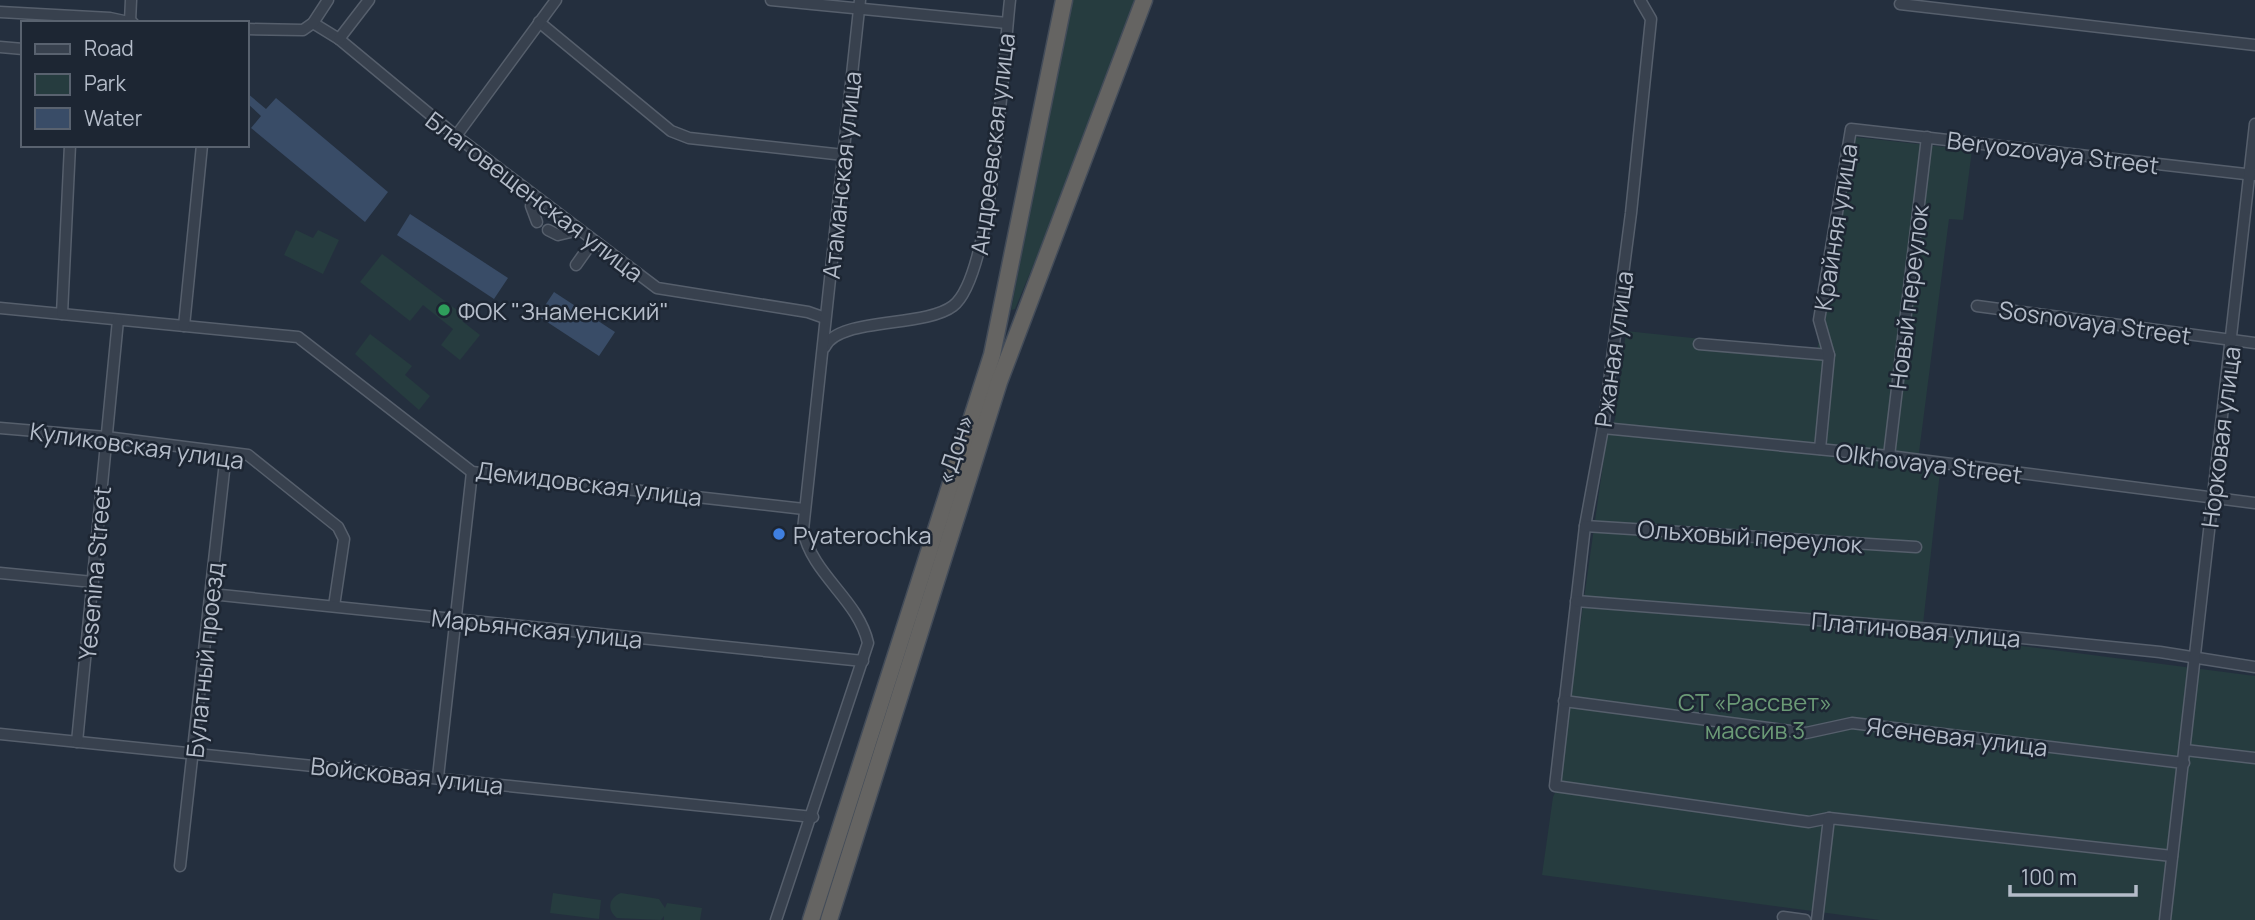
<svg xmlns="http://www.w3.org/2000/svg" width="2255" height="920" font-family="Manrope,sans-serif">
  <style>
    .green { fill: #263c3f }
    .water { fill: #394c67 }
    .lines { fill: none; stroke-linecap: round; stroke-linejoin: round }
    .minor-casing { stroke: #565f6c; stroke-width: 13 }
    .trunk-casing { stroke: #434c59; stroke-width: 19 }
    .minor { stroke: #38414e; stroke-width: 10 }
    .trunk { stroke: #656462; stroke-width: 16 }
    .leisure-dot { fill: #2e9e5b; stroke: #1d2633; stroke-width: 2.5 }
    .shop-dot { fill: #3f7fe0; stroke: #1d2633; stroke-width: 2.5 }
    .labels { text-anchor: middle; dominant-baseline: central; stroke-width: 5; stroke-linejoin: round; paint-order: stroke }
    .street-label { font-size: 24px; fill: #b4bcc9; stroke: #1d2633 }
    .poi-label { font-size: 24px; fill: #b4bcc9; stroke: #1d2633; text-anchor: start }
    .park-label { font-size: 24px; fill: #6b9a76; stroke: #1d2633 }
  </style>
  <rect width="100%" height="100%" fill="#242f3e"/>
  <!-- green -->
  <g class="green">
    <path d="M 1070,0 L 1140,0 L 1117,65 L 1015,309 L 1011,310 Z"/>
    <path d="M 1855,137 L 1972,150 L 1963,220 L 1949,219 L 1917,468 L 1940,472 L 1922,633 L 2255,676 L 2255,920 L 1880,920 L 1542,875 L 1553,797 L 1557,789 L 1607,436 L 1615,419 L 1626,331 L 1817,351 Z"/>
    <path d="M 296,230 L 313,238 L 318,230 L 339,240 L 323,274 L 284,255 Z"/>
    <path d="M 382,254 L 465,316 L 462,321 L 480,335 L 460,360 L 441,345 L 453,329 L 423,305 L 410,321 L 360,282 Z"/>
    <path d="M 370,334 L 412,366 L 405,375 L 430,396 L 419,410 L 355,354 Z"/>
    <path d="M 553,893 L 601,900 L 599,919 L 550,913 Z"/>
    <path d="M 621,893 L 659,899 L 665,908 L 667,903 L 702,908 L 700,920 L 664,920 L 664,916 L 661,920 L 617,918 C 607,910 608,898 621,893 Z"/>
  </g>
  <!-- water -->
  <g class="water">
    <path d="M 247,93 L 266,109 L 276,98 L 388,192 L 365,222 L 251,128 L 261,116 L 247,103 Z"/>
    <path d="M 410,214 L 508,278 L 494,299 L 397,235 Z"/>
    <path d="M 554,292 L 615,332 L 599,356 L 538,316 Z"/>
  </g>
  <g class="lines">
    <defs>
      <g id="minor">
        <path d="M 771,0 L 1007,23"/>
        <path d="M 1640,0 L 1651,19 L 1631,213 L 1603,428 L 1585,526 L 1555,786 L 1809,822 L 1829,818"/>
        <path d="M 1900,4 L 2255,45"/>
        <path d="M 0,12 L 110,18 L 133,23"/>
        <path d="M 130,22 L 131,0"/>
        <path d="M 539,22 L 671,131 L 689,138 L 844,155"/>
        <path d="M 313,23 L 339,39 L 456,136 L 657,288 L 808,312 L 825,318"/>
        <path d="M 247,29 L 303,30 L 313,23 L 328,0"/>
        <path d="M 339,39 L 369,0"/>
        <path d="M 0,47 L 23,49"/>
        <path d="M 456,136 L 556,0"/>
        <path d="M 533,196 L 531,206 L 537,222"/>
        <path d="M 548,230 L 558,235 L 579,230"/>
        <path d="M 576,265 L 593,241"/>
        <path d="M 1977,306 L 2255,343"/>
        <path d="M 0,308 L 298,337 L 472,472 L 804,509"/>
        <path d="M 62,314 L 70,145"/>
        <path d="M 184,326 L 202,145"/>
        <path d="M 1699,344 L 1829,355"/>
        <path d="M 825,347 C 838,317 924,328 953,306 C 994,275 1003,58 1010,0"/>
        <path d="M 0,428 L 106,437 L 248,455 L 338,527 L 344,539 L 334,606"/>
        <path d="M 1603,428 L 1889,456 L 2255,503"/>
        <path d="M 1820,449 L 1829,355 L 1819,320 L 1851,129 L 2254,175"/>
        <path d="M 1889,456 L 1927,137"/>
        <path d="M 1585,526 L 1916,547"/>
        <path d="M 0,573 L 93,582"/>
        <path d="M 211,594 L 863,661"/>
        <path d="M 1576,601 L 1932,629 L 2160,652 L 2255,667"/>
        <path d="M 1564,701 L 1806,733 L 1852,723 L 2184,763"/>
        <path d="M 0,734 L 813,817"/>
        <path d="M 77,742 L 118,320"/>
        <path d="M 2185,750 L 2255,758"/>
        <path d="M 438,777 L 472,472"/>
        <path d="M 180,866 L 226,453"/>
        <path d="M 1783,917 L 1805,920"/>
        <path d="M 776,920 L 868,643 C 858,599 812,575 803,530 L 860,0"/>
        <path d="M 1817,920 L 1829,818 L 2172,856"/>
        <path d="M 2165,920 L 2255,124"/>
      </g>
      <g id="trunk">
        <path d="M 811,920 L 992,355 L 1064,0"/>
        <path d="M 829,920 L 999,382 L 1144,0"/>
      </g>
    </defs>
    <!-- minor casing -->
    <use href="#minor" class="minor-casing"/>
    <!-- trunk casing -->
    <use href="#trunk" class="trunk-casing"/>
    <!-- minor -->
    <use href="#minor" class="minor"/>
    <!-- trunk -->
    <use href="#trunk" class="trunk"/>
  </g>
  <!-- markers -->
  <circle class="leisure-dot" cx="444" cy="310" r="7"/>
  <circle class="shop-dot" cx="779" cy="534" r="7"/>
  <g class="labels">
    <!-- street labels -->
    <g class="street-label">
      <text transform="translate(992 144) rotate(-83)">Андреевская улица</text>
      <text transform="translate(2053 152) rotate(7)">Beryozovaya Street</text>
      <text transform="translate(841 175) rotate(-84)">Атаманская улица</text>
      <text transform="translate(535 196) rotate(37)">Благовещенская улица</text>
      <text transform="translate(1835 227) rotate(-81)">Крайняя улица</text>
      <text transform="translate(1908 297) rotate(-83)">Новый переулок</text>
      <text transform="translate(2095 322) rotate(8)">Sosnovaya Street</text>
      <text transform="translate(1613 349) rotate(-82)">Ржаная улица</text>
      <text transform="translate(2220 437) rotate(-83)">Норковая улица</text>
      <text transform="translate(137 445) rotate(8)">Куликовская улица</text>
      <text transform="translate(954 449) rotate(-72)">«Дон»</text>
      <text transform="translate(1929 463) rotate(7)">Olkhovaya Street</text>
      <text transform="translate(589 483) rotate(7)">Демидовская улица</text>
      <text transform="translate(1750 536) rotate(4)">Ольховый переулок</text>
      <text transform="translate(94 573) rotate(-85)">Yesenina Street</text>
      <text transform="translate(537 628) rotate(6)">Марьянская улица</text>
      <text transform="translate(1916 629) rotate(5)">Платиновая улица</text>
      <text transform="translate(204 660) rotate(-84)">Булатный проезд</text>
      <text transform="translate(1957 736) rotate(7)">Ясеневая улица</text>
      <text transform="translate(407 775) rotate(6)">Войсковая улица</text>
    </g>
    <!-- poi labels -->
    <g class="poi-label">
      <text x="458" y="310">ФОК "Знаменский"</text>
      <text x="793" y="534">Pyaterochka</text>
    </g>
    <!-- park labels -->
    <g class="park-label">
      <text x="1755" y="701">СТ «Рассвет»<tspan x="1755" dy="28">массив 3</tspan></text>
    </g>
  </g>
  <!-- legend -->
  <rect x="21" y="21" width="228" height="126" fill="#1d2633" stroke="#59626f" stroke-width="2"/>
  <rect x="35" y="44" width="35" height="10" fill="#38414e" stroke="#59626f" stroke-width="2"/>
  <text x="84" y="56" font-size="21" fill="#b4bcc9">Road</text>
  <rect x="35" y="74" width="35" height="21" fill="#263c3f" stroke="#59626f" stroke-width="2"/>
  <text x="84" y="91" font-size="21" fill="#b4bcc9">Park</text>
  <rect x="35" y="108" width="35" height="21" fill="#394c67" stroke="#59626f" stroke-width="2"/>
  <text x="84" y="126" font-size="21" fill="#b4bcc9">Water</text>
  <!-- scale -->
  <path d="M2010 885v10h126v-10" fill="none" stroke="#b4bcc9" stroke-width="3.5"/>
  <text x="2021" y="885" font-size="21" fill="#b4bcc9" stroke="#1d2633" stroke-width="5" paint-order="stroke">100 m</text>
</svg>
